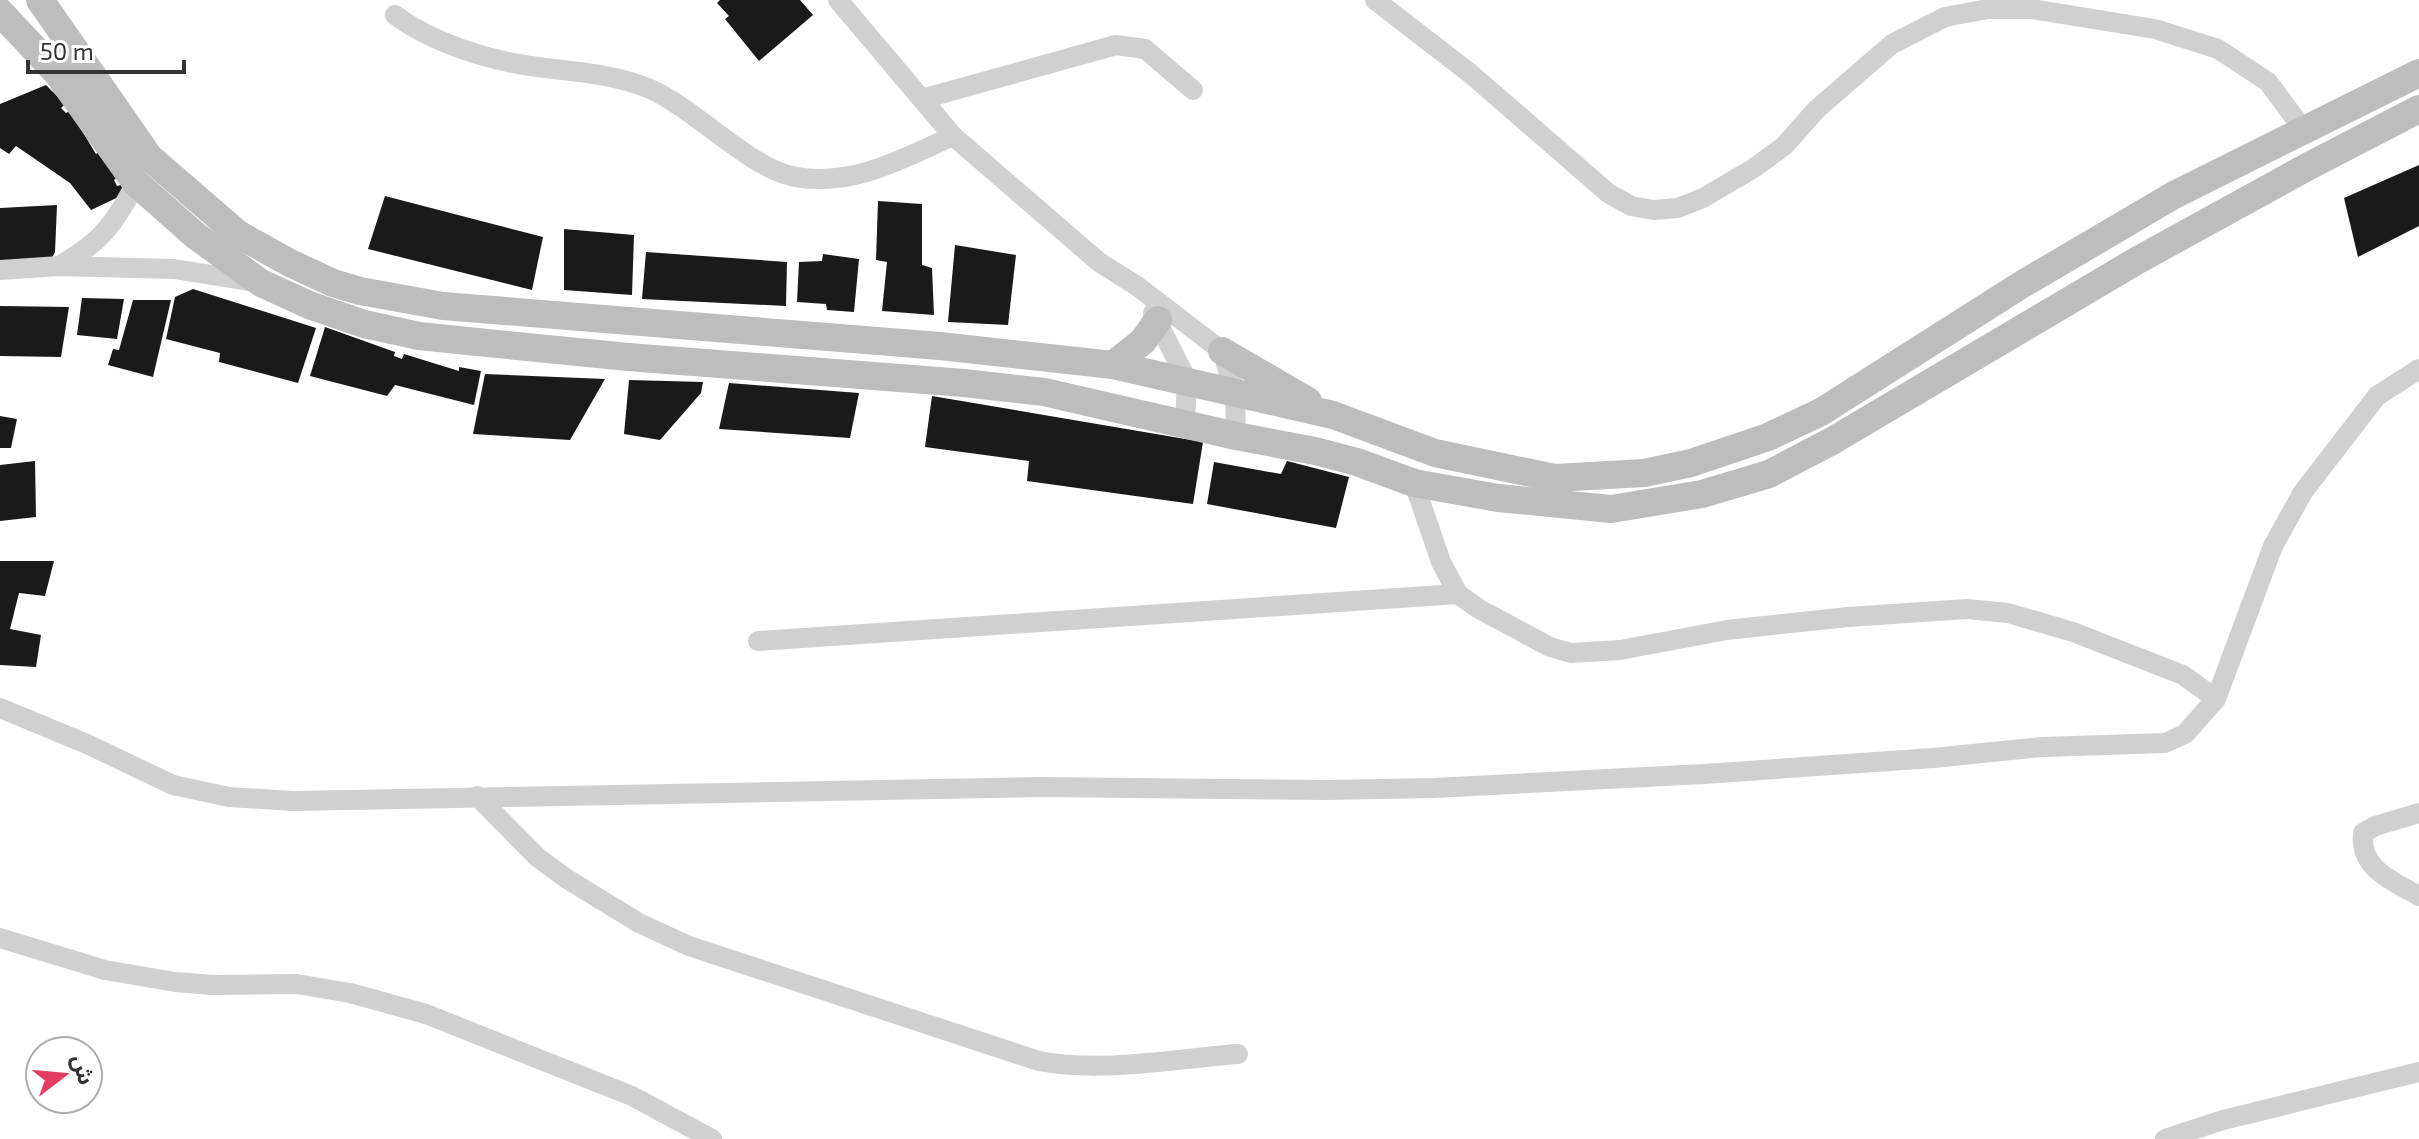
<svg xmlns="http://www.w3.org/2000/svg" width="2419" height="1139" font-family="'Exo 2','Noto Sans Arabic',sans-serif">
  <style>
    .building { fill: #1a1a1a }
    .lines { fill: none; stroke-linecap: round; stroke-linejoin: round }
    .minor { stroke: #d0d0d0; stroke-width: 20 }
    .secondary { stroke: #bdbdbd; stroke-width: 28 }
  </style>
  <rect width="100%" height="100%" fill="#fff"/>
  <!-- building -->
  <g class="building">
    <path d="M 720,0 L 800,0 L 813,15 L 759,61 L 725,19 L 729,16 L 717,3 Z"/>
    <path d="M 46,85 L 65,104 L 61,108 L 66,113 L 70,111 L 96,154 L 100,151 L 119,176 L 114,180 L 117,186 L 124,184 L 127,193 L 91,210 L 70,183 L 16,146 L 9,154 L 0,148 L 0,104 Z"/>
    <path d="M 2419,165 L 2419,226 L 2358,257 L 2344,198 Z"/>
    <path d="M 385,196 L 543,237 L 532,290 L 368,249 Z"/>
    <path d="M 878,201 L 922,204 L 922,265 L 932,268 L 934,315 L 882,311 L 887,262 L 876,260 Z"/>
    <path d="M 57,205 L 55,252 L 51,260 L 0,263 L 0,208 Z"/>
    <path d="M 564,229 L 634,235 L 632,295 L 564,290 Z"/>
    <path d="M 955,245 L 1016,255 L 1008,325 L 948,322 Z"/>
    <path d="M 646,252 L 787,262 L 786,306 L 642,299 Z"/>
    <path d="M 823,254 L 859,259 L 854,312 L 827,310 L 826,304 L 797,302 L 799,262 L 822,261 Z"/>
    <path d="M 193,289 L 316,328 L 298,383 L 219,362 L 220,353 L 166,339 L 175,297 Z"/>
    <path d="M 82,298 L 124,299 L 117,339 L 77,335 Z"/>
    <path d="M 133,300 L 171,300 L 153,377 L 108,365 L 113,349 L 119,350 Z"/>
    <path d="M 0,306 L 69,307 L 61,357 L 0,356 Z"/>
    <path d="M 325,327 L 395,352 L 394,356 L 402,359 L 404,354 L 459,371 L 459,367 L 481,371 L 474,405 L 395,385 L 387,396 L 310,376 Z"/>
    <path d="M 485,374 L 605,379 L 570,440 L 473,434 Z"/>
    <path d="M 629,380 L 703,382 L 701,393 L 660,440 L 624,434 Z"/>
    <path d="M 729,383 L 859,393 L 850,438 L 719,429 Z"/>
    <path d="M 932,396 L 1203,442 L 1193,504 L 1027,481 L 1029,461 L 925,447 Z"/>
    <path d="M 0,416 L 17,419 L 11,448 L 0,448 Z"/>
    <path d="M 35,461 L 36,517 L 0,521 L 0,465 Z"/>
    <path d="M 1287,461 L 1349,477 L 1336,528 L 1207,504 L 1214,462 L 1281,474 Z"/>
    <path d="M 0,561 L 54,561 L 45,596 L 19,593 L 10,629 L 41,635 L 36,667 L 0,665 Z"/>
  </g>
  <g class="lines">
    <!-- minor -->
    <g class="minor">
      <path d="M 838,0 L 953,136 L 1099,262 L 1137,286 L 1222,351 L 1235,393 L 1236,436"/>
      <path d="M 1375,0 L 1471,74 L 1608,193 L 1631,206 L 1654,210 L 1678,208 L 1703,198 L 1754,168 L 1784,146 L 1817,109 L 1892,44 L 1945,17 L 1988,9 L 2031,9 L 2155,29 L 2218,49 L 2268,82 L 2303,129"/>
      <path d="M 395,15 C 431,42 487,60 531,66 C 572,72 612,73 650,89 C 696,109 751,170 796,177 C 853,187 902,159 953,136"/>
      <path d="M 922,99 L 1116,45 L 1145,49 L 1193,90"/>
      <path d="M 62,264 C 101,243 116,221 136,183"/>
      <path d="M 0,270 L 59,266 L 174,269 L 255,282"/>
      <path d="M 1153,313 L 1187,380 L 1185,423"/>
      <path d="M 1414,483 L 1441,562 L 1458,594 L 1479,609 L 1550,647 L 1571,653 L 1620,650 L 1727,630 L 1848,617 L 1967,609 L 2008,613 L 2073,632 L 2183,675 L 2216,699"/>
      <path d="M 758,641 L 1458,594"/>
      <path d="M 0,708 L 87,744 L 173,785 L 229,797 L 293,801 L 1040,787 L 1327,790 L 1434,788 L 1704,774 L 1933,758 L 2042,747 L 2165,743 L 2185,734 L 2216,699 L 2273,546 L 2303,492 L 2377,396 L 2419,369"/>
      <path d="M 477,796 L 537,857 L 567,879 L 639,923 L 689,946 L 1039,1061 C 1103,1073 1173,1059 1238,1054"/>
      <path d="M 2419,813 L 2375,826 L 2363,833 C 2359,869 2393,881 2419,896"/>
      <path d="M 0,938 L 105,970 L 175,982 L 213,985 L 297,984 L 350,993 L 426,1014 L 632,1096 L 712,1139"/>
      <path d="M 2165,1139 L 2223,1120 L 2419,1072"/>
    </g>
    <!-- secondary -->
    <g class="secondary">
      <path d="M 40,0 L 149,157 L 238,234 L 290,263 L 333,283 L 360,291 L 443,306 L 940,346 L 1113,365 L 1333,415 L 1435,453 L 1555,478 L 1644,473 L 1691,463 L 1768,437 L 1821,412 L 2021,285 L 2174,195 L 2419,73"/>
      <path d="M 0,12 L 59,75 L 136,183 L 196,236 L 261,283 L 309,305 L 364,324 L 419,336 L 477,342 L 628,357 L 964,383 L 1044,392 L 1236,436 L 1315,451 L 1357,462 L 1414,483 L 1498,498 L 1611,509 L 1702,494 L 1769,474 L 1832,441 L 2138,260 L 2307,167 L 2419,109"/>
      <path d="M 1222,351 L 1308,401"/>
      <path d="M 1113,365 L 1143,341 L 1158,320"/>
    </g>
  </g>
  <!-- north arrow -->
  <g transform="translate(64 1075) rotate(74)"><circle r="38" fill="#ffffff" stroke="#adadad" stroke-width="2"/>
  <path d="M0-6L14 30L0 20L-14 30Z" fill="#e33c61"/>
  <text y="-12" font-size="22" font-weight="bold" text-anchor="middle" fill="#333333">ش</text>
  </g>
  <!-- scale -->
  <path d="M28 60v12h156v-12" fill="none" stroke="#333333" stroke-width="4"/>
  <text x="40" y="60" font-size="24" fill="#333333" stroke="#ffffff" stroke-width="6" paint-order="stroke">50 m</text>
</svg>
